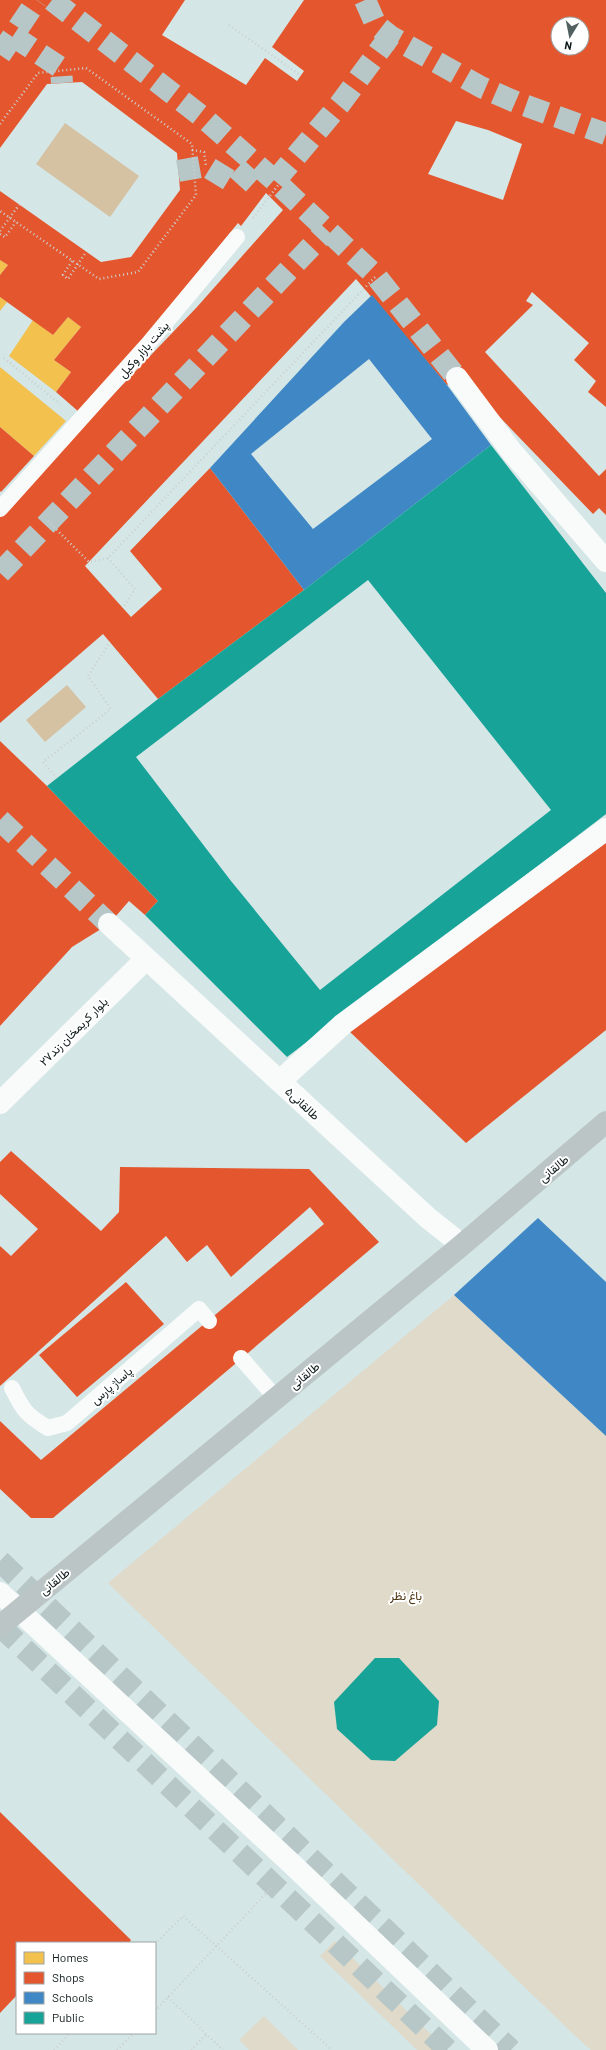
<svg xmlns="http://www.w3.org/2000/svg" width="606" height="2050" font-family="Barlow,Vazirmatn,sans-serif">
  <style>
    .green { fill: #dfdac9 }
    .water { fill: #d4c2a3 }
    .homes { fill: #f2c14e }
    .shops { fill: #e4572e; fill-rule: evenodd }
    .schools { fill: #3f88c5; fill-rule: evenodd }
    .public { fill: #17a398; fill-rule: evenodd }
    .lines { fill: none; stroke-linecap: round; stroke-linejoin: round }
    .street-tunnel { stroke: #b7c7c7; stroke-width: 22; stroke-dasharray: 22 11; stroke-linecap: butt }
    .primary-tunnel { stroke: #b7c7c7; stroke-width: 22; stroke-dasharray: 22 11; stroke-linecap: butt }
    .path { stroke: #cbd0d0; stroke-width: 2.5; stroke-dasharray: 1 3; stroke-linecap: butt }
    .lane { stroke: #f9fbfb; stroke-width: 16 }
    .street { stroke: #f9fbfb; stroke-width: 22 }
    .secondary { stroke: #bbc5c6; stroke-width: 22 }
    .labels { text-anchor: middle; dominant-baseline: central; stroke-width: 4; stroke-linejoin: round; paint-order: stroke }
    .street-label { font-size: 12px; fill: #0c1818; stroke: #fff }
    .park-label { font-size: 12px; fill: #4d3512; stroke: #fff }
  </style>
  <rect width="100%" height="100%" fill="#d5e6e6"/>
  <!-- green -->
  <g class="green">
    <path d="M 454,1295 L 606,1436 L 606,2050 L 591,2050 L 571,2032 L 108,1583 Z"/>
    <path d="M 335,1941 L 447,2050 L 417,2050 L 320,1956 Z"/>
    <path d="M 264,2016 L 298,2050 L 249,2050 L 239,2040 Z"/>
  </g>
  <!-- water -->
  <g class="water">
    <path d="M 65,123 L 139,176 L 110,217 L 36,164 Z"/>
    <path d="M 67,685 L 86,707 L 45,742 L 26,720 Z"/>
  </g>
  <!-- homes -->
  <g class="homes">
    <path d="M 0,260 L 8,265 L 0,275 Z"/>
    <path d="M 0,297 L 7,302 L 0,311 Z"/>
    <path d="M 68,317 L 81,327 L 54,360 L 71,372 L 56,392 L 9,356 L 33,320 L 53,335 Z"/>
    <path d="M 0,367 L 66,421 L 34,456 L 0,427 Z"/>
  </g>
  <!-- shops -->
  <g class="shops">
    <path d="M 0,0 L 185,0 L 162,35 L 246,85 L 265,58 L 297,81 L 304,71 L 272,47 L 304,0 L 606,0 L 606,407 L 588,392 L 596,381 L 574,360 L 589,343 L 532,292 L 526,301 L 533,305 L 485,352 L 599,476 L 606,469 L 606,515 L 599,508 L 593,514 L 490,407 L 457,378 L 447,385 L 356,279 L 85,566 L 131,617 L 162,589 L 130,551 L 210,468 L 304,590 L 158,699 L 103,634 L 0,723 L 0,517 L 83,426 L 197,307 L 283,210 L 266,193 L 241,226 L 238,223 L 144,338 L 79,412 L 56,392 L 71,372 L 54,360 L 81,327 L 68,317 L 53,335 L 0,297 L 0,275 L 8,265 L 0,260 L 0,191 L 101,262 L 131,257 L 180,190 L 177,153 L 82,82 L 47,84 L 0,148 ZM 558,24 L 582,24 L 582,48 L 558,48 ZM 456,121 L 488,130 L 522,144 L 503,200 L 428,174 Z"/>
    <path d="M 0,427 L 34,456 L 1,492 L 0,491 Z"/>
    <path d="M 0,741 L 47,786 L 158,901 L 145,915 L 129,901 L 109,924 L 72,947 L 0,1026 Z"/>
    <path d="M 606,843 L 606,1030 L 466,1143 L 349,1031 Z"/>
    <path d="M 11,1151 L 101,1231 L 119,1212 L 120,1167 L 309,1169 L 379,1242 L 53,1518 L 31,1518 L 0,1489 L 0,1421 L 41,1460 L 324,1224 L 310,1207 L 231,1277 L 207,1245 L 187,1262 L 166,1236 L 0,1386 L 0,1246 L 11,1256 L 38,1229 L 0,1194 L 0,1162 Z"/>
    <path d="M 126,1282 L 164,1324 L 77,1397 L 39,1355 Z"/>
    <path d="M 0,1812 L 131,1940 L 129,1943 L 17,1943 L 17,1995 L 0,2013 Z"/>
  </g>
  <!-- schools -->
  <g class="schools">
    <path d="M 372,295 L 447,385 L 491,445 L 304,590 L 210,468 L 344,322 ZM 369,359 L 432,439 L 313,529 L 251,454 Z"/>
    <path d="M 538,1218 L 606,1282 L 606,1436 L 454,1295 Z"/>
  </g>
  <!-- public -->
  <g class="public">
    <path d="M 491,445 L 606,593 L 606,814 L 287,1057 L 145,915 L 158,901 L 47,786 L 158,699 L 304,590 ZM 368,580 L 551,810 L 320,990 L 231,881 L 136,757 Z"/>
    <path d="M 375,1658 L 399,1658 L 439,1701 L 437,1725 L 395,1761 L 371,1760 L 337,1729 L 334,1702 Z"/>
  </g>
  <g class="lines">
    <!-- street-tunnel -->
    <g class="street-tunnel">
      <path d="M 52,0 L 205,119 L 275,181 L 376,276 L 457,378"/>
      <path d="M 365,0 L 376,25 L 390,36 L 481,87 L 518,103 L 606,134"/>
      <path d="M 13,36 L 61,68 L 62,83"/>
      <path d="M 0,55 L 37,0"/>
      <path d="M 178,171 L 206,166 L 237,185 L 256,164"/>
      <path d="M 275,181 L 340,104 L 390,36"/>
      <path d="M 0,573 L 327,230"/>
      <path d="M 0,820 L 109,924"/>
    </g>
    <!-- primary-tunnel -->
    <g class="primary-tunnel">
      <path d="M 0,1561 L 511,2050"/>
      <path d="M 0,1626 L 448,2050"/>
    </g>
    <!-- path -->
    <g class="path">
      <path d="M 229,25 L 300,75"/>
      <path d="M 0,124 L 38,73 L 86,68 L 192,144 L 196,195 L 138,272 L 99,279 L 0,211"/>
      <path d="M 192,150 L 204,152 L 206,166"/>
      <path d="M 253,218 L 279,184"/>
      <path d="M 0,231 L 19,205"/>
      <path d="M 0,234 L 5,237 L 16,222"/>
      <path d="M 72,261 L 63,275 L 68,279 L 86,252"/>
      <path d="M 4,358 L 60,404"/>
      <path d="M 48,521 L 89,562 L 108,558 L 376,276"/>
      <path d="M 108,558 L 135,589 L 123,608"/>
      <path d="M 57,778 L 43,762 L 111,709 L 88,676 L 110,642"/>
      <path d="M 155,1944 L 183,1916 L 332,2050"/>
      <path d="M 168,1997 L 223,2050"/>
      <path d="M 155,2011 L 273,1886"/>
      <path d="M 54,2050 L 70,2033"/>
      <path d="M 117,2050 L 134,2033"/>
      <path d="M 191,2050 L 207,2034"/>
    </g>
    <!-- lane -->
    <g class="lane">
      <path d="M 0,509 L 148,344 L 237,237"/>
      <path d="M 241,1358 L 276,1398"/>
      <path d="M 12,1388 C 23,1410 26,1415 48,1428 L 67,1423 L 199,1309 L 209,1321"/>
    </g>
    <!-- street -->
    <g class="street">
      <path d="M 457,378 L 512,452 L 606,561"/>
      <path d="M 109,924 L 428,1218 L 462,1245"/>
      <path d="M 280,1081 L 343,1024 L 606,829"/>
      <path d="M 0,1103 L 146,959"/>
      <path d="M 0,1593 L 293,1865 L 487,2050"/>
    </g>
    <!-- secondary -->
    <path class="secondary" d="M 0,1626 L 462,1245 L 606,1122"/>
  </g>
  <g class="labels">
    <!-- street labels -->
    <g class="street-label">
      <text transform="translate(143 349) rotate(-49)">پشت بازار وکیل</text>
      <text transform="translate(73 1031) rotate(-45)">بلوار کریمخان زند۲۷</text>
      <text transform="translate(303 1103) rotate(43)">طالقانی۵</text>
      <text transform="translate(553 1168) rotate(-40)">طالقانی</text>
      <text transform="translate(304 1375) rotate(-40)">طالقانی</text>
      <text transform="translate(111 1385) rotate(-41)">پاساژ پارس</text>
      <text transform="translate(54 1581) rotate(-39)">طالقانی</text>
    </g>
    <!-- park labels -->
    <g class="park-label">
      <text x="406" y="1595">باغ نظر</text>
    </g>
  </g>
  <!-- legend -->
  <rect x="16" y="1942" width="140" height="92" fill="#ffffff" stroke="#9ea3a3"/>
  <rect x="24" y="1952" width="20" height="12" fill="#f2c14e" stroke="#9ea3a3"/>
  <text x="52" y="1962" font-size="12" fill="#0c1818">Homes</text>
  <rect x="24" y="1972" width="20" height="12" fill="#e4572e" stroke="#9ea3a3"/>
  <text x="52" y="1982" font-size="12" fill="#0c1818">Shops</text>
  <rect x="24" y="1992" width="20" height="12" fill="#3f88c5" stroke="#9ea3a3"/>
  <text x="52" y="2002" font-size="12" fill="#0c1818">Schools</text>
  <rect x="24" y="2012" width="20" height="12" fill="#17a398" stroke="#9ea3a3"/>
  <text x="52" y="2022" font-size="12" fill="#0c1818">Public</text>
  <!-- north arrow -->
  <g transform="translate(570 36) rotate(190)"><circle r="19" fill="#ffffff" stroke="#9ea3a3"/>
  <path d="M0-3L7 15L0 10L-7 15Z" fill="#526060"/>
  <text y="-6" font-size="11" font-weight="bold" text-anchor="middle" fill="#0c1818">N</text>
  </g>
</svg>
